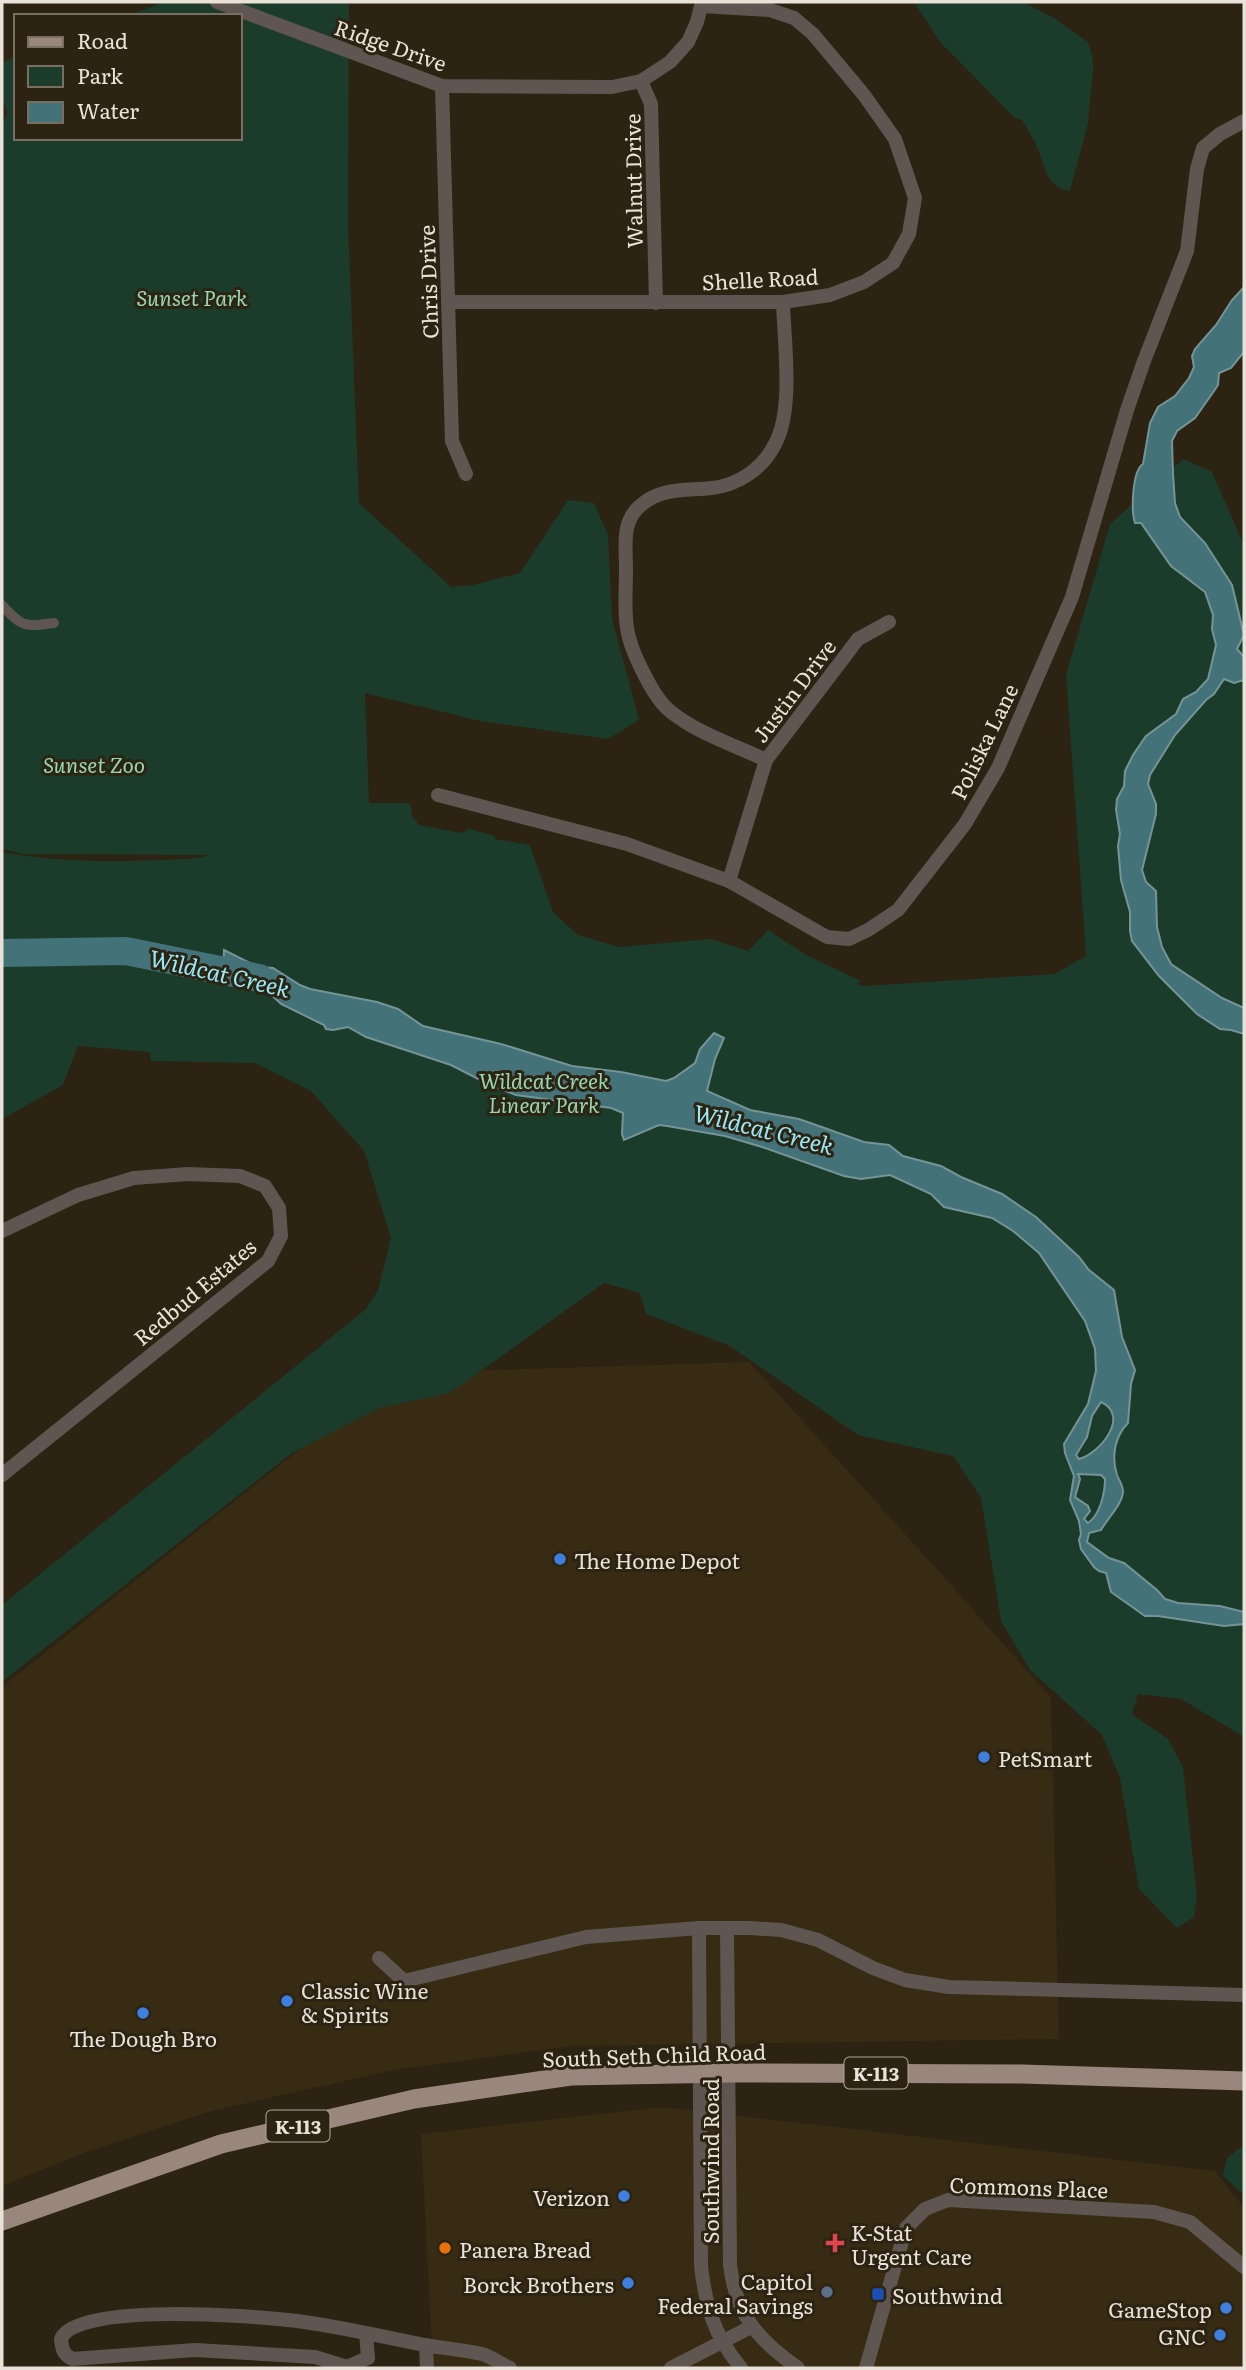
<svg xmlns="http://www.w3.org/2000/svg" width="1246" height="2370" font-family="Literata,serif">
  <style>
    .built { fill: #382b13 }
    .green { fill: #1b3b2b }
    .water { fill: #437279; stroke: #759496; stroke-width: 2; fill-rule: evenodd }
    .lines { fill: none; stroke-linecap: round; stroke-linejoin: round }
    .river { stroke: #437279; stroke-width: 28 }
    .pedestrian { stroke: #5f5651; stroke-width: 10 }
    .minor { stroke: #5f5651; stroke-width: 14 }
    .primary { stroke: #99877d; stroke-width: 19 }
    .shop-dot { fill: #3f7fe0; stroke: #2c2312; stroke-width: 2.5 }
    .health-dot { fill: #e0444e; stroke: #2c2312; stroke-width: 2.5 }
    .food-dot { fill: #e8710a; stroke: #2c2312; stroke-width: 2.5 }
    .service-dot { fill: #5c6f8a; stroke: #2c2312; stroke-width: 2.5 }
    .transit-dot { fill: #1a4fb4; stroke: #2c2312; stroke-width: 2.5 }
    .labels { text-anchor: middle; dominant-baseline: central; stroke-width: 6; stroke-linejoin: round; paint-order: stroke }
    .shield { fill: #2c2312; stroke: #b0a99d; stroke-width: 2 }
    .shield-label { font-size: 19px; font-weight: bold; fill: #e9e2d8 }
    .street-label { font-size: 21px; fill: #e9e2d8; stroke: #2c2312 }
    .park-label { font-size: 21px; font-style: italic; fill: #95d6b4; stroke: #2c2312 }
    .poi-label { font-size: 21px; fill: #e9e2d8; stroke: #2c2312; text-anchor: start }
    .water-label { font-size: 23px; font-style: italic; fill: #97eaf7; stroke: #2c2312 }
  </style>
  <rect width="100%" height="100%" fill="#2c2312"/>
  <!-- built -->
  <g class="built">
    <path d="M 749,1362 L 944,1577 L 1051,1698 L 1059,2039 L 571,2046 L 394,2070 L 211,2111 L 86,2152 L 2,2186 L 2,1687 L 395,1373 Z"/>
    <path d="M 663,2107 L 1215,2171 L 1244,2208 L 1244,2368 L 433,2368 L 421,2134 Z"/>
  </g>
  <!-- green -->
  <g class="green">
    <path d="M 164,2 L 349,2 L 348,224 L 359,503 L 451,587 L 473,585 L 520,573 L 568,500 L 594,503 L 608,535 L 612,618 L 639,720 L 608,739 L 480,721 L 365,693 L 369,803 L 410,803 L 412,816 L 419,825 L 462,833 L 469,829 L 495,836 L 495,839 L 530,845 L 553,912 L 578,935 L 619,947 L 711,939 L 748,951 L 768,930 L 806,955 L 861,981 L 857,984 L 864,986 L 1054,974 L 1086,956 L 1066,675 L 1110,524 L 1183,459 L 1212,472 L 1244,545 L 1244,1737 L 1181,1699 L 1138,1694 L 1132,1714 L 1168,1739 L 1183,1767 L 1197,1896 L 1194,1917 L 1177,1928 L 1139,1889 L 1120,1778 L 1102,1735 L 1030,1670 L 1001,1621 L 981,1498 L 953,1456 L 858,1435 L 730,1346 L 646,1314 L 640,1293 L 604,1283 L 450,1393 L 379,1408 L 292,1453 L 2,1682 L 2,1605 L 366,1309 L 378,1290 L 391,1238 L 364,1151 L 311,1091 L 255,1063 L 151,1061 L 150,1052 L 78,1046 L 63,1085 L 2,1119 L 2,852 C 53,862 108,862 160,860 C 176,859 194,860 209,855 L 22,854 L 2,849 L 2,125 L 7,113 L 2,97 L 2,62 L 16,57 L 16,138 L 240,138 L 240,16 L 127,16 Z"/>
    <path d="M 914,2 L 1023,2 L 1054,18 L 1088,42 L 1093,59 L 1093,71 L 1088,123 L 1070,191 C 1044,187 1046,164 1036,145 C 1032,136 1027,128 1022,120 L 1015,118 L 940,42 Z"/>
    <path d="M 1244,2145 L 1244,2195 L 1223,2176 L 1227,2158 Z"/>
  </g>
  <!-- water -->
  <g class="water">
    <path d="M 1244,287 L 1244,352 L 1231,368 L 1219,373 L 1218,385 L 1214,391 L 1195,418 L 1177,431 L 1172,441 L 1173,474 L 1175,503 L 1180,517 L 1205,543 L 1232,585 L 1244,635 L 1237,649 L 1244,657 L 1244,680 L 1234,683 L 1224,679 L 1214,694 L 1206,700 L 1175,735 L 1150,775 L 1148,784 L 1156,804 L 1156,814 L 1142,870 L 1146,882 L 1156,891 L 1157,927 L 1162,947 L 1171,964 L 1222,998 L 1244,1008 L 1244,1034 L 1231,1030 L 1220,1029 L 1197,1014 L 1159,976 L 1132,941 L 1130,931 L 1130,912 L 1121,880 L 1118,846 L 1120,834 L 1116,810 L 1117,799 L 1124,786 L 1125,771 L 1133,755 L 1146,736 L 1176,714 L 1183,699 L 1196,692 L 1208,679 L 1216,645 L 1212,629 L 1213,615 L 1205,592 L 1171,566 L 1141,523 L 1135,523 C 1131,511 1132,471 1143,464 L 1150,423 L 1158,407 L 1175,396 L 1189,378 L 1194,367 L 1192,356 L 1195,349 L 1216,325 L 1232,300 Z"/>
    <path d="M 224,950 L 258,967 L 273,968 L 300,985 L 310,989 L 377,1002 L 398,1009 L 423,1026 L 501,1044 L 572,1066 L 621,1072 L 666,1081 L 674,1078 L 695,1063 L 700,1049 L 714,1033 L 724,1038 L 715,1059 L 707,1091 L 750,1110 L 799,1119 L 864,1142 L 889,1145 L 903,1156 L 941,1166 L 961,1177 L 1002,1194 L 1036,1217 L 1079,1257 L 1089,1270 L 1114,1290 L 1122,1337 L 1135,1370 L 1131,1384 L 1128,1423 C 1115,1436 1111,1456 1117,1475 C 1119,1480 1123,1486 1123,1491 C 1123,1504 1107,1519 1101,1530 L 1089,1533 L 1087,1542 L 1109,1558 L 1124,1563 L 1157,1590 L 1165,1599 L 1178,1603 L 1220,1606 L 1244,1612 L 1244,1624 L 1224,1626 L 1158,1616 L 1145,1616 L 1111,1592 L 1106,1573 L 1099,1571 L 1094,1567 L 1081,1549 L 1079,1540 L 1081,1534 L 1079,1521 L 1070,1500 L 1074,1476 L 1065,1453 L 1064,1444 L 1088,1404 L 1096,1371 L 1095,1349 L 1085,1321 L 1039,1253 L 1013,1231 L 992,1218 L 944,1207 L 931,1194 L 890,1175 L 861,1179 L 844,1176 L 762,1147 L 725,1136 L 667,1126 L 659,1125 L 624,1140 L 622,1134 L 623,1113 L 611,1108 L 516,1095 L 492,1086 L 451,1065 L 366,1037 L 348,1027 L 333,1030 L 326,1029 L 324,1025 L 281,1004 L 266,990 L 223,979 ZM 1101,1402 C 1131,1416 1099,1454 1079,1459 L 1076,1455 L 1087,1437 L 1092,1416 ZM 1078,1474 L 1101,1475 L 1105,1479 C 1105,1493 1100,1515 1088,1523 L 1084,1519 L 1090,1511 L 1088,1506 L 1075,1497 L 1080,1479 Z"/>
  </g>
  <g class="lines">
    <!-- river -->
    <path class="river" d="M 2,953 L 126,951 L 259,978"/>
    <!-- pedestrian -->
    <path class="pedestrian" d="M 2,605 C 22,627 24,627 54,623"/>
    <!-- minor -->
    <g class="minor">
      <path d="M 217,2 L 442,86 L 612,87 L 641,81 L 670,62 L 688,42 L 697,22 L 702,2"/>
      <path d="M 641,81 L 651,104 L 656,303"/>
      <path d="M 442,86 L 452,441 L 466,474"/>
      <path d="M 448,302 L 783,302 L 830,295 L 864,282 L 893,263 L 909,234 L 915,198 L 895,139 L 864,95 L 813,34 L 794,18 L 770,10 L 702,6"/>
      <path d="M 766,760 C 734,745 699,734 671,712 C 658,702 648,682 641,668 C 635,656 629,642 627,628 C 624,609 626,588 626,569 C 626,546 621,521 641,505 C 662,487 687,491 712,488 C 739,485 763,468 775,444 C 794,410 784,341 783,302"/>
      <path d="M 438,795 L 627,844 L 729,881 L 827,937 L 849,939 L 868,930 L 898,910 L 965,824 L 998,768 L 1072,597 L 1127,410 L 1144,361 L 1187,251 L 1197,169 L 1203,148 L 1220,134 L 1244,121"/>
      <path d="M 729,881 L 766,760 L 858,639 L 889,622"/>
      <path d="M 2,1231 L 78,1195 L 134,1178 L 188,1174 L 240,1176 L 265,1186 L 279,1208 L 281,1236 L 268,1261 L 2,1475"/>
      <path d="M 699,1928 L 701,2266 C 706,2308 714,2335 741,2368"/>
      <path d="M 727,1928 L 730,2265 C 736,2315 758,2340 798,2368"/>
      <path d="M 379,1958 L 404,1981 L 586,1937 L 699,1928 L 749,1928 L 781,1930 L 818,1940 L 873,1968 L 905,1980 L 949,1987 L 1244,1995"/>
      <path d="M 366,2333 L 368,2358 L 347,2367 L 315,2357 L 195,2350 L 72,2359 C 63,2354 62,2349 61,2339 C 75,2302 252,2316 288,2320 C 334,2325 379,2336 424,2345 C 443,2348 463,2350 482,2354 C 492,2357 501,2364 510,2368"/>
      <path d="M 426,2345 L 427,2368"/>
      <path d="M 671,2368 L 751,2327"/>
      <path d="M 866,2368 L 906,2228 L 925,2209 L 948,2200 L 1154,2212 L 1190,2222 L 1244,2267"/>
    </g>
    <!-- primary -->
    <path class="primary" d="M 2,2221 L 221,2144 L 414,2099 L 571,2076 L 729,2073 L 1022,2074 L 1244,2081"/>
  </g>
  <!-- markers -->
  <g class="shop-dot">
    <circle cx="560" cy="1559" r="7"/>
    <circle cx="984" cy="1757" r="7"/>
    <circle cx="287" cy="2001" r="7"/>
    <circle cx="143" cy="2013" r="7"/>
    <circle cx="624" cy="2196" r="7"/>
    <circle cx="628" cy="2283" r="7"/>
    <circle cx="1226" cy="2308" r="7"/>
    <circle cx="1220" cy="2335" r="7"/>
  </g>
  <path class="health-dot" d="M831.5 2232.5h7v7h7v7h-7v7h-7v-7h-7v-7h7z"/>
  <circle class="food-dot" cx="445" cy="2248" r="7"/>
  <circle class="service-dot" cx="827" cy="2292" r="7"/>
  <rect class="transit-dot" x="871" y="2287" width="14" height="14" rx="3.5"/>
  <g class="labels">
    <!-- shield labels -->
    <g class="shield">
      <rect x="844.5" y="2057.5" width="63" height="31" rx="5"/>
      <rect x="266.5" y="2110.5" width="63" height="31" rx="5"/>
    </g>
    <g class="shield-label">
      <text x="876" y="2073">K-113</text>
      <text x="298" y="2126">K-113</text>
    </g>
    <!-- street labels -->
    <g class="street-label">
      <text transform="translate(391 44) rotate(19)">Ridge Drive</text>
      <text transform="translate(632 181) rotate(-91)">Walnut Drive</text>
      <text transform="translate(760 278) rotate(-3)">Shelle Road</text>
      <text transform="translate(427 282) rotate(-92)">Chris Drive</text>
      <text transform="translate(793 690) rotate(-53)">Justin Drive</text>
      <text transform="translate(983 741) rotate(-64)">Poliska Lane</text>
      <text transform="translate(194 1291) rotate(-40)">Redbud Estates</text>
      <text transform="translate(654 2054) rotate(-2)">South Seth Child Road</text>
      <text transform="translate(709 2161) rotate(-90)">Southwind Road</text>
      <text transform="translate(1029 2186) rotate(2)">Commons Place</text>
    </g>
    <!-- park labels -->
    <g class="park-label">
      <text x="192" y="296">Sunset Park</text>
      <text x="94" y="763">Sunset Zoo</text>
      <text x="544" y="1079">Wildcat Creek<tspan x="544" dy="24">Linear Park</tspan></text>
    </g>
    <!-- poi labels -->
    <g class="poi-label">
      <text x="574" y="1559">The Home Depot</text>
      <text x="998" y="1757">PetSmart</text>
      <text x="301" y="1989">Classic Wine<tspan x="301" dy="24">&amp; Spirits</tspan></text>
      <text x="143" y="2037" text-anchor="middle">The Dough Bro</text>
      <text x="610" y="2196" text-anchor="end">Verizon</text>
      <text x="851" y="2231">K-Stat<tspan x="851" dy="24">Urgent Care</tspan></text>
      <text x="459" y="2248">Panera Bread</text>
      <text x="813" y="2280" text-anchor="end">Capitol<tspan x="813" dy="24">Federal Savings</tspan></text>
      <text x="614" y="2283" text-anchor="end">Borck Brothers</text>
      <text x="892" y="2294">Southwind</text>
      <text x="1212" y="2308" text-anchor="end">GameStop</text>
      <text x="1206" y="2335" text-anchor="end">GNC</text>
    </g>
    <!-- water labels -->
    <g class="water-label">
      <text transform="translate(220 972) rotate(13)">Wildcat Creek</text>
      <text transform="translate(764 1128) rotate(14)">Wildcat Creek</text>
    </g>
  </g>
  <!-- border -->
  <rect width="1246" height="2370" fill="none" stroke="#e9e2d8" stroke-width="7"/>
  <!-- legend -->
  <rect x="14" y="14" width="228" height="126" fill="#2c2312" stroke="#786f61" stroke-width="2"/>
  <rect x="28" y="37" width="35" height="10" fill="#99877d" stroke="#786f61" stroke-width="2"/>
  <text x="77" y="49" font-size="21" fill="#e9e2d8">Road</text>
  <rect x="28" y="66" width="35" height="21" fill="#1b3b2b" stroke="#786f61" stroke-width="2"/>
  <text x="77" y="84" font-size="21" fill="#e9e2d8">Park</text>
  <rect x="28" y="102" width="35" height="21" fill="#437279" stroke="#786f61" stroke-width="2"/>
  <text x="77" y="119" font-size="21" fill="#e9e2d8">Water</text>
</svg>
